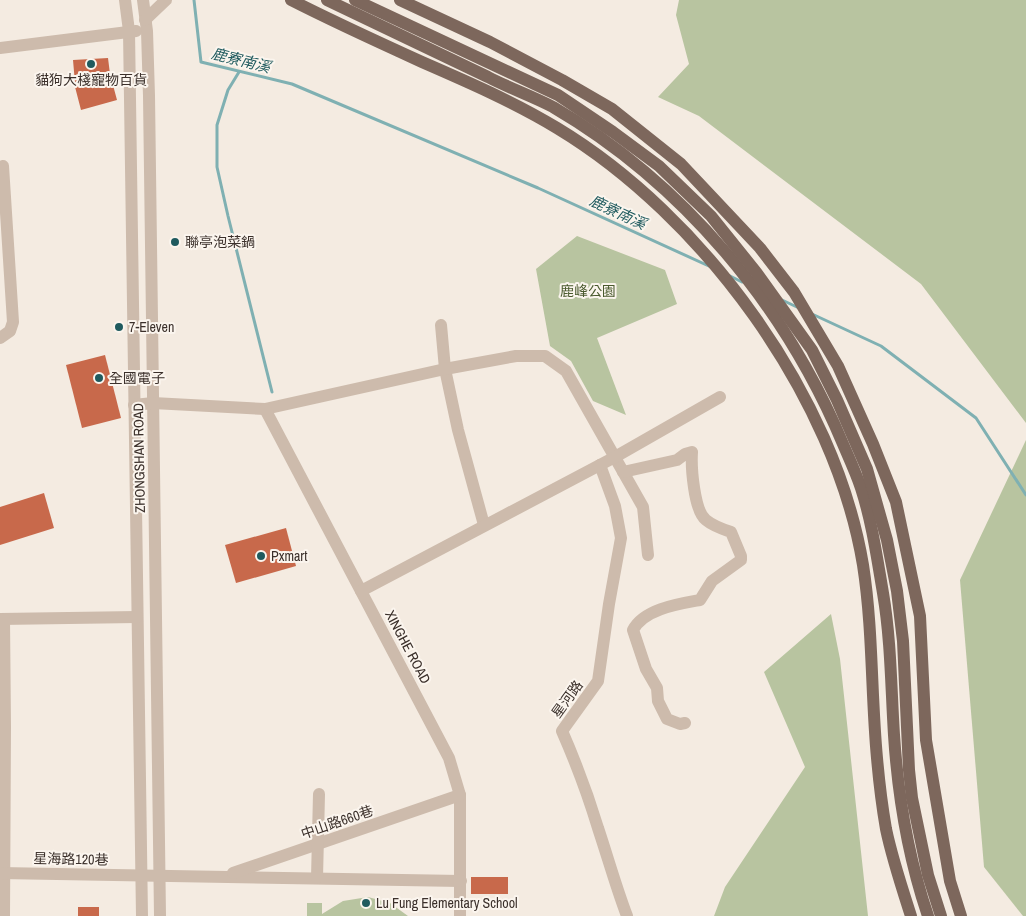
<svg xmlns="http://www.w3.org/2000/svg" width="1026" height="916" font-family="'Archivo Narrow','Noto Sans TC',sans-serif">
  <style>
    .green { fill: #b8c4a0 }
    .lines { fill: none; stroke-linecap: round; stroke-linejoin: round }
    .stream { stroke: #7fb0b2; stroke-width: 3 }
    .building { fill: #c8694b }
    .minor { stroke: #cdbbac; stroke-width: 12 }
    .major { stroke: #7d675c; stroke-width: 12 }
    .poi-dot { fill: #1f5a5e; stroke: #fbf5ee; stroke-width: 2 }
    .labels { text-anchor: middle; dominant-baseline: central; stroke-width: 4; stroke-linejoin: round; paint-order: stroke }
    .poi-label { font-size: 14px; fill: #3b302b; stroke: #fbf5ee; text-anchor: start }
    .park-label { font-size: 14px; fill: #4a5a2e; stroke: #fbf5ee }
    .street-label { font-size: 14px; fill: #3b302b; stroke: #fbf5ee }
    .water-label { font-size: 15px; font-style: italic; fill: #1f5a5e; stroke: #fbf5ee }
  </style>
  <rect width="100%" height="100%" fill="#f4ebe1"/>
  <!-- green -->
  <g class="green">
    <path d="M 679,0 L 1026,0 L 1026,423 L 921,284 L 699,116 L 658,97 L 689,64 L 676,15 Z"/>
    <path d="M 577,236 L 665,270 L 677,304 L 597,338 L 626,415 L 593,401 L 571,361 L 550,346 L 536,269 Z"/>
    <path d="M 1026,440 L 1026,916 L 1023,916 L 984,867 L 960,580 Z"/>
    <path d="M 831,614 L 840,659 L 868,916 L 714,916 L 725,887 L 805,767 L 764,672 Z"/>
    <path d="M 368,897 L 390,903 L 408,916 L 307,916 L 307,903 L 322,903 L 322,914 L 343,901 Z"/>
  </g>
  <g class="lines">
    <!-- stream -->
    <g class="stream">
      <path d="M 194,0 L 201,62 L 292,84 L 538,188 L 711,267"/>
      <path d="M 239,72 L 228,90 L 217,125 L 217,167 L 228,216 L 272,392"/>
      <path d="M 728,275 L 742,282"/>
      <path d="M 782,300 L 799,308"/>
      <path d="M 812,314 L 881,346 L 976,418 L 1026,495"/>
    </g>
  </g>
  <!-- building -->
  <g class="building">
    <path d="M 108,58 L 110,74 L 117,100 L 81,110 L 74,83 L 75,83 L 73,60 Z"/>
    <path d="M 105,355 L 121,418 L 82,428 L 66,365 Z"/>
    <path d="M 44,493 L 54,528 L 0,545 L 0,507 Z"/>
    <path d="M 286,528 L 296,566 L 236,583 L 225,545 Z"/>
    <rect x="471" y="877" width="37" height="17"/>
    <rect x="78" y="907" width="21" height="9"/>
  </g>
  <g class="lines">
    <!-- minor -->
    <g class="minor">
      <path d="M 125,0 L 129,31 L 142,916"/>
      <path d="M 143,0 L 147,31 L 149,96 L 160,916"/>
      <path d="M 145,20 L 166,0"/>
      <path d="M 0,48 L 136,31"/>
      <path d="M 441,325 L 445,369 L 458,430 L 484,525"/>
      <path d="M 0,338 L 10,331 L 13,322 L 3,166"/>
      <path d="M 134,405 L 153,403 L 265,409 L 445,369 L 516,356 L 545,356 L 566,371 L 643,507 L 648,555"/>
      <path d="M 265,409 L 449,758 L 460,795 L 460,916"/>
      <path d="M 600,465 L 615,506 L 621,538 L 609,604 L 598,681 L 562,731 C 576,763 588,795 598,828 C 608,858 616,887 627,916"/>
      <path d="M 623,472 L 677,460 L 685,454 L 692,452 C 691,467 694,511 706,520 C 713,526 722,529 731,532 L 741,556 L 741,560 L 712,581 L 700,600 C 678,604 644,609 633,630 L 646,669 L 657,688 L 658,701 L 667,719 L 680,724 L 685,723"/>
      <path d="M 361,591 L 615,457 L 720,397"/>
      <path d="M 0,619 L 137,617"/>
      <path d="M 4,619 L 5,727 L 4,916"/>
      <path d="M 0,873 L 461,881"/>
      <path d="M 233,873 L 460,795"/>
      <path d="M 317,878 L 319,794"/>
    </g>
    <!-- major -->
    <g class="major">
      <path d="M 291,0 C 334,22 378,42 422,62 C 468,82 514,102 557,128 C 703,216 835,396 863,565 C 873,629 871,694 877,758 C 879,781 882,806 886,829 C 892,858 902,888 911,916"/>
      <path d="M 327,0 C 381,26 434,51 488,77 C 509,88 532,96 553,107 C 683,183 785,305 843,444 C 849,458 856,473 861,488 C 872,522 877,558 883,593 C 891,640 891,688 894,735 C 898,797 908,857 928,916"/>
      <path d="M 355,0 L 558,95 L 613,132 L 659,166 L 711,216 L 756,272 L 812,350 L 837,400 L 867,469 L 887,540 L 897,591 L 903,641 L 909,770 L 912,798 L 928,875 L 941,916"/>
      <path d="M 400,0 L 490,42 L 562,80 L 612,109 L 681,164 L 760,248 L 794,292 L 838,366 L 873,444 L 896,502 L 920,616 L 926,740 L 950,881 L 961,916"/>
    </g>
  </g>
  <!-- markers -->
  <g class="poi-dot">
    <circle cx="91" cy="64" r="5"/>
    <circle cx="175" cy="242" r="5"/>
    <circle cx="119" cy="327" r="5"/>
    <circle cx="99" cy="378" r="5"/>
    <circle cx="261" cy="556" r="5"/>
    <circle cx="366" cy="903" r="5"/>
  </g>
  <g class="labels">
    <!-- poi labels -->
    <g class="poi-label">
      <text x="91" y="80" text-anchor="middle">貓狗大棧寵物百貨</text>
      <text x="185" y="242">聯亭泡菜鍋</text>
      <text x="129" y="327">7-Eleven</text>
      <text x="109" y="378">全國電子</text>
      <text x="271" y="556">Pxmart</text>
      <text x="376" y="903">Lu Fung Elementary School</text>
    </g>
    <!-- park labels -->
    <g class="park-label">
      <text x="588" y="291">鹿峰公園</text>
    </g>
    <!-- street labels -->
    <g class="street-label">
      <text transform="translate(139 458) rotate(-91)">ZHONGSHAN ROAD</text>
      <text transform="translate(408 647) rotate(62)">XINGHE ROAD</text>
      <text transform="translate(567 699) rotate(-54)">星河路</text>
      <text transform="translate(337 822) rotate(-19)">中山路660巷</text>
      <text transform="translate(71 859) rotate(1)">星海路120巷</text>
    </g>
    <!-- water labels -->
    <g class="water-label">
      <text transform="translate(241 60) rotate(14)">鹿寮南溪</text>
      <text transform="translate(618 212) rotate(25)">鹿寮南溪</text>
    </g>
  </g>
</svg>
